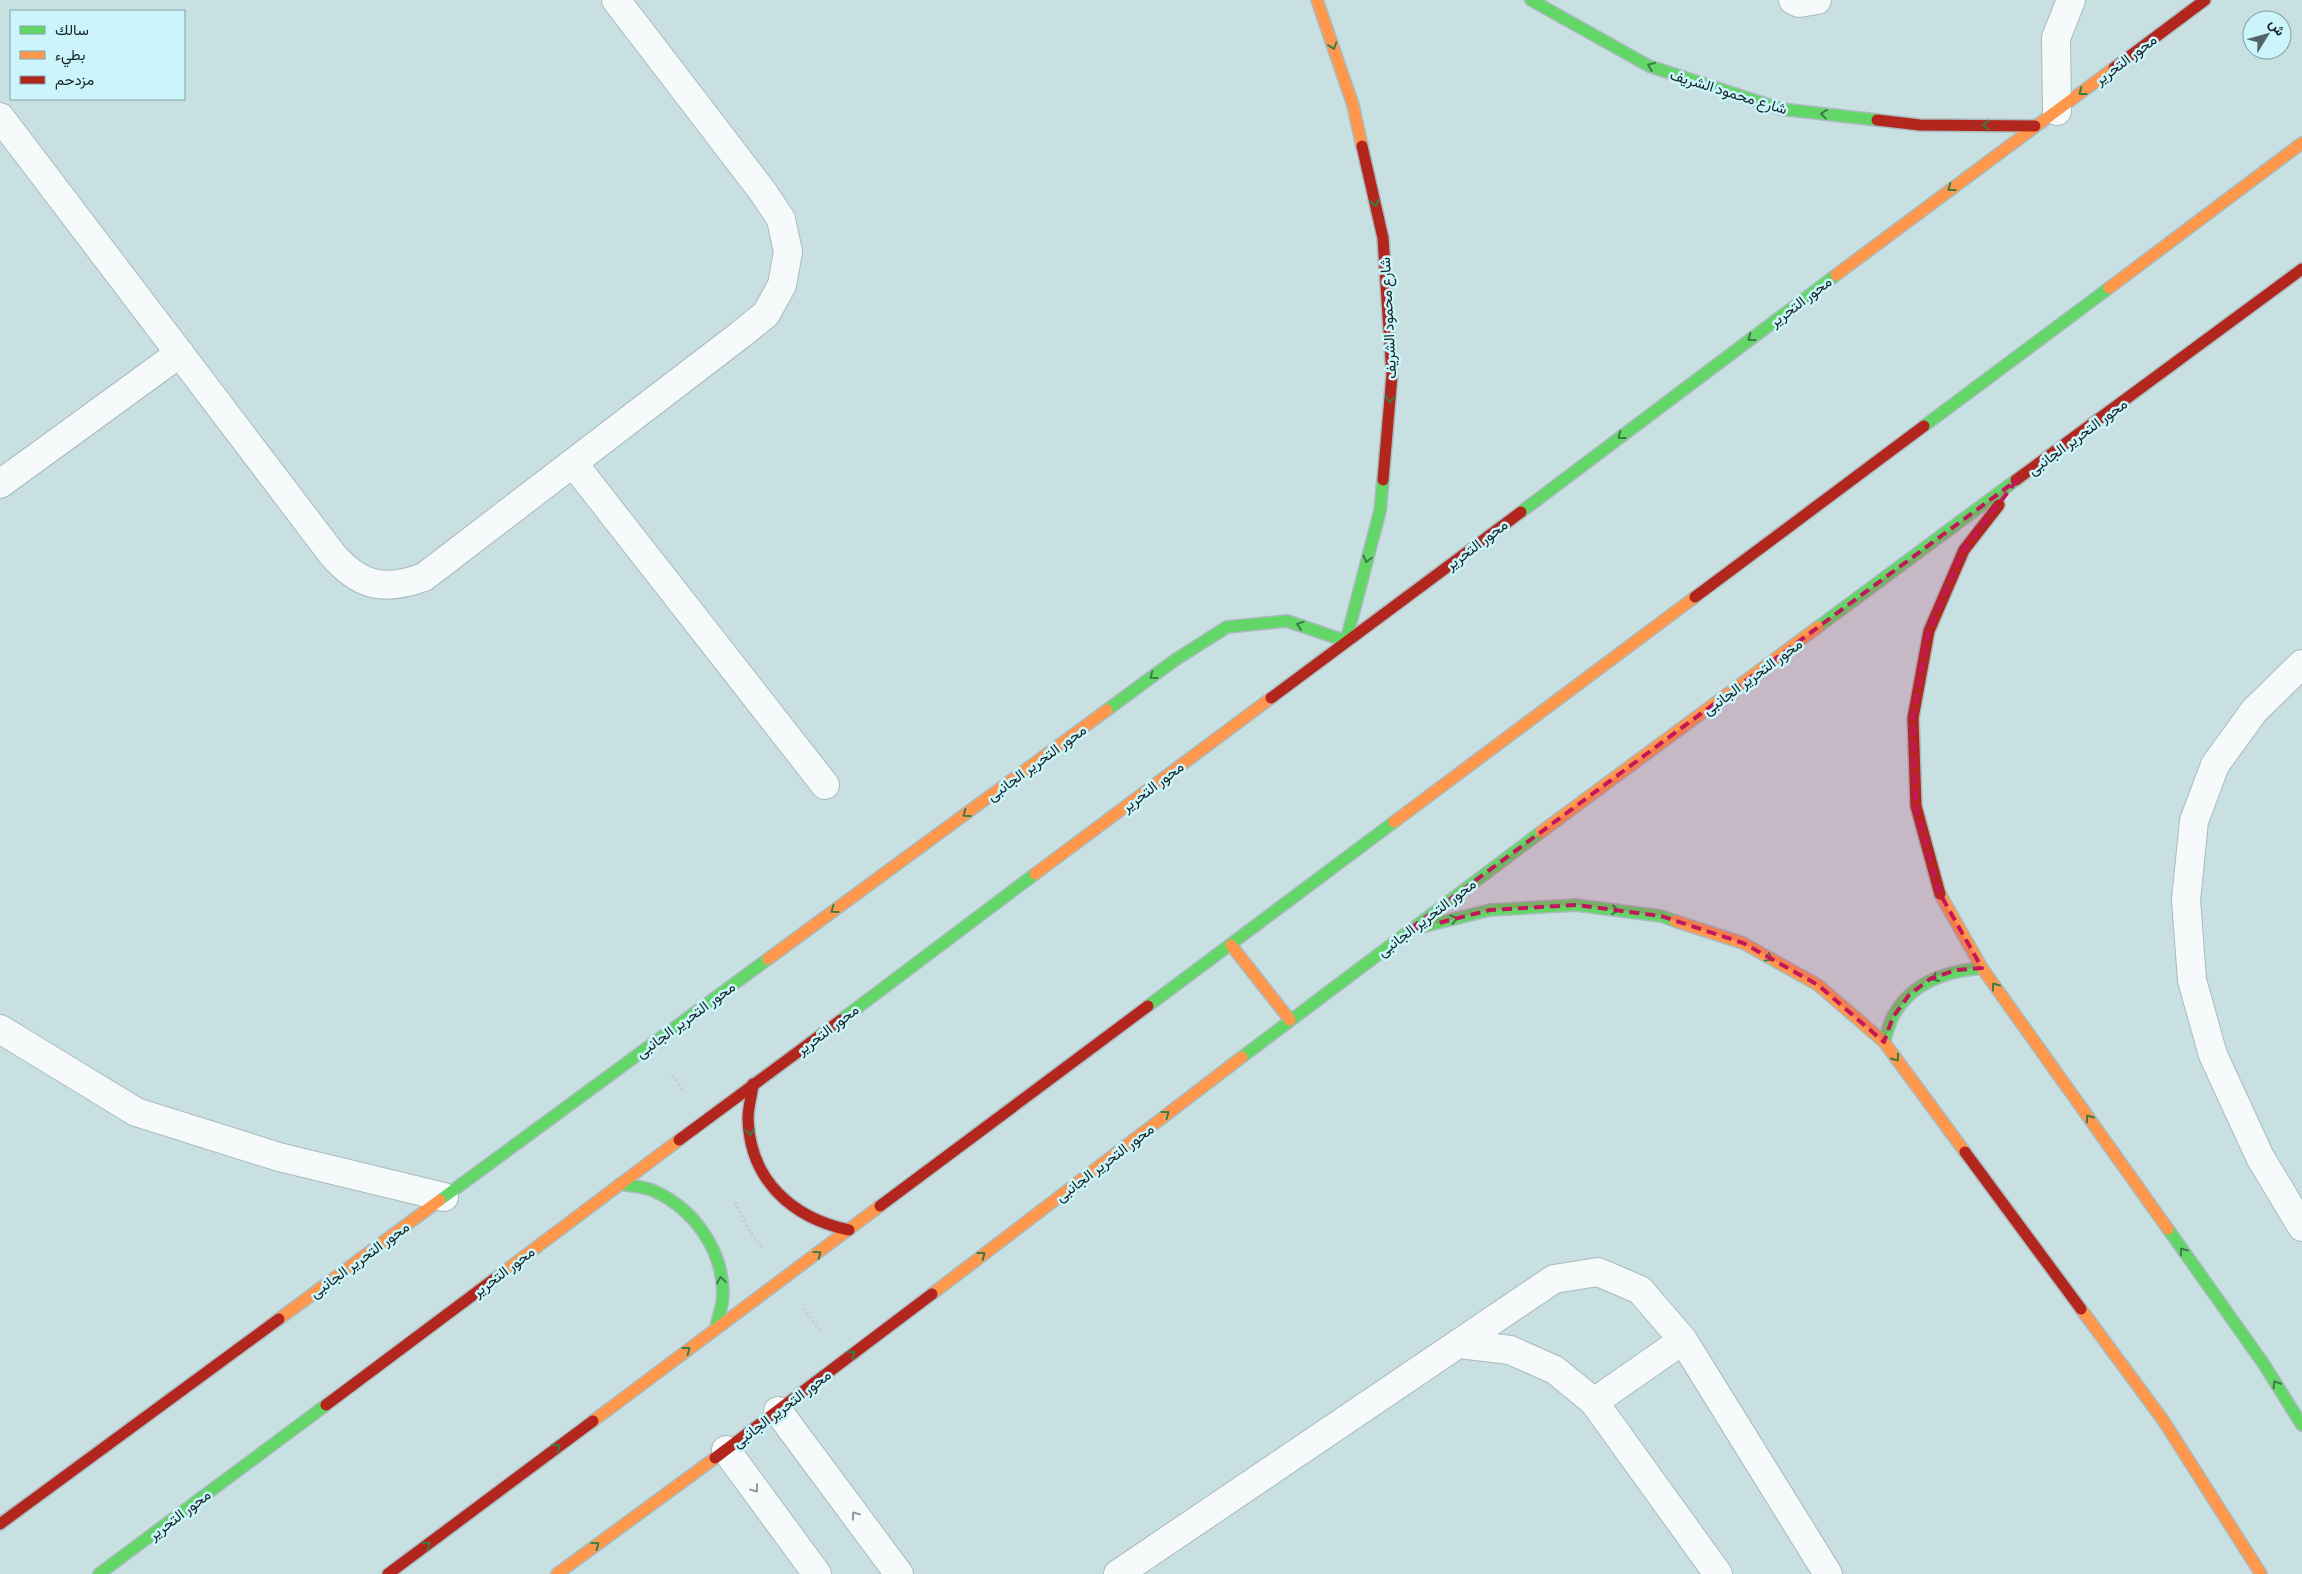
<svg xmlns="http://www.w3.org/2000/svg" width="2302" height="1574" font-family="Barlow,Vazirmatn,sans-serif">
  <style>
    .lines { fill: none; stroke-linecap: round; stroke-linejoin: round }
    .street-casing { stroke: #a9bbbd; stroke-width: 30 }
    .fast-casing { stroke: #a9bbbd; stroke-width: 14 }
    .slow-casing { stroke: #a9bbbd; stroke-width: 14 }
    .jam-casing { stroke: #a9bbbd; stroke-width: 14 }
    .path { stroke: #c7cecf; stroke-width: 3; stroke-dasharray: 2.5 2.5; stroke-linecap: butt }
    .street { stroke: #f7fafb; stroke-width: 28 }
    .fast { stroke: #63d668; stroke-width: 11 }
    .slow { stroke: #ff974d; stroke-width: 11 }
    .jam { stroke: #b3261e; stroke-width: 11 }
    .oneway { stroke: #3b7c46 }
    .oneway2 { stroke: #90999b }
    .marked { fill: #c2185b; fill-opacity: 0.2; stroke: #c2185b; stroke-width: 4; stroke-dasharray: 10 6; stroke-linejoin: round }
    .labels { text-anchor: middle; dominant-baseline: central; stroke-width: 5; stroke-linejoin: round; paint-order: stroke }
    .street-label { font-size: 15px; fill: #132325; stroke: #cbf5fb }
  </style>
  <rect width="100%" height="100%" fill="#c8e0e2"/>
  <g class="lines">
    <defs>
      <g id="street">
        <path d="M 1793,0 L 1799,3 L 1817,0"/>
        <path d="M 2057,111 L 2056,38 L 2071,0"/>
        <path d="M 0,117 L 332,554 C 359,586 384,592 424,577 L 740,335 L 766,314 L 782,285 L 788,252 L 781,219 L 763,192 L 616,0"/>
        <path d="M 573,463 L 825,785"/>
        <path d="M 0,484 L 180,353"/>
        <path d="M 2302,664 L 2254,711 L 2215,765 L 2194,821 L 2186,900 L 2192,980 L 2213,1055 L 2260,1157 L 2302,1227"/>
        <path d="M 0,1029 L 136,1112 L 279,1157 L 444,1197"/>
        <path d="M 1460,1344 L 1510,1350 L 1555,1370 L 1594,1402 L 1718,1574"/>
        <path d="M 1594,1402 L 1683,1340"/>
        <path d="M 778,1411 L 899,1574"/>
        <path d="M 726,1450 L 817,1574"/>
        <path d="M 1118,1574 L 1554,1279 L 1598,1272 L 1640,1290 L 1683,1340 L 1828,1574"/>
      </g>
      <g id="fast">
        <path d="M 1531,0 L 1649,66 L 1781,109 L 1877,120"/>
        <path d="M 1924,426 L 2109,288"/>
        <path d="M 1521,512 L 1836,275"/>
        <path d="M 1818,627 L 2016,480"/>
        <path d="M 1107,710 L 1175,660 L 1227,627 L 1287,621 L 1346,641 L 1380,511 L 1383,480"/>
        <path d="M 1421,927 L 1490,910 L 1576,905 L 1661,916 L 1675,921"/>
        <path d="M 1148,1006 L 1394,822"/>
        <path d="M 841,1020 L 1035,874"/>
        <path d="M 1884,1042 C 1887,1033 1889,1024 1893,1016 C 1912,982 1946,971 1982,968"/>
        <path d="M 1242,1057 L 1541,832"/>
        <path d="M 620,1184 C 631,1186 644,1186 654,1191 C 694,1209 723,1250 723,1294 C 723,1306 718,1317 716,1328"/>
        <path d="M 440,1200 L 768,959"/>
        <path d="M 2168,1229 L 2263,1363 L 2302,1425"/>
        <path d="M 99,1574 L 326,1405"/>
      </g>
      <g id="slow">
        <path d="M 1317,0 L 1353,105 L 1362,146"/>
        <path d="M 1836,275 L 2114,68"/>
        <path d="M 2109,288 L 2302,143"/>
        <path d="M 1394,822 L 1695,597"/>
        <path d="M 1541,832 L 1818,627"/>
        <path d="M 1035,874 L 1271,698"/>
        <path d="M 1940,894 L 1982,968 L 2168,1229"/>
        <path d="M 1675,921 L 1743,943 L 1818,985 L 1884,1042 L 1965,1152"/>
        <path d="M 1231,945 L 1290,1020"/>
        <path d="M 768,959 L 1107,710"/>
        <path d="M 501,1274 L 679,1140"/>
        <path d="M 932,1294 L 1242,1057"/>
        <path d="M 2081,1309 L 2163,1420 L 2261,1574"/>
        <path d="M 279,1319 L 440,1200"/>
        <path d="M 593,1421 L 880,1206"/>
        <path d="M 557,1574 L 715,1458"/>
      </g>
      <g id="jam">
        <path d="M 2114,68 L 2205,0"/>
        <path d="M 1877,120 L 1920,125 L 2035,126"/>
        <path d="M 1362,146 L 1383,238 L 1392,375 L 1383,480"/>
        <path d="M 2016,480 L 2302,269"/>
        <path d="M 1695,597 L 1924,426"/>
        <path d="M 1271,698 L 1521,512"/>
        <path d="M 1940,894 L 1916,806 L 1913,718 L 1929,631 L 1964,550 L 1999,505"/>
        <path d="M 753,1084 C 752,1095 748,1107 748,1119 C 750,1180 792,1218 849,1230"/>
        <path d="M 679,1140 L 841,1020"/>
        <path d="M 1965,1152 L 2081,1309"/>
        <path d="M 880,1206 L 1148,1006"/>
        <path d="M 326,1405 L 501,1274"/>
        <path d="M 715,1458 L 932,1294"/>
        <path d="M 0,1524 L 279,1319"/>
        <path d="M 388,1574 L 593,1421"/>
      </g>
    </defs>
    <!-- street casing -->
    <use href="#street" class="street-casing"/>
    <!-- fast casing -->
    <use href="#fast" class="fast-casing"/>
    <!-- slow casing -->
    <use href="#slow" class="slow-casing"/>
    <!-- jam casing -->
    <use href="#jam" class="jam-casing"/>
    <!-- path -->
    <g class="path">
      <path d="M 672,1075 L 683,1091"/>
      <path d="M 735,1202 L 748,1229 L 762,1248"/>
      <path d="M 804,1308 L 821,1332"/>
    </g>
    <!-- street -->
    <use href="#street" class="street"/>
    <!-- fast -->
    <use href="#fast" class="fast"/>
    <!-- slow -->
    <use href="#slow" class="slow"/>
    <!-- jam -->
    <use href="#jam" class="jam"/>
  </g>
  <!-- one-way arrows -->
  <defs><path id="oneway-chevron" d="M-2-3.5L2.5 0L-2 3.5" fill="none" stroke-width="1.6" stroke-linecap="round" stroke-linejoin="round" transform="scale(1.25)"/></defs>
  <g class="oneway">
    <use href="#oneway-chevron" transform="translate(1333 46) rotate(71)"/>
    <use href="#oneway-chevron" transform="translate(1651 66) rotate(-158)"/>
    <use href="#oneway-chevron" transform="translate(2082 92) rotate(143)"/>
    <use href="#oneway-chevron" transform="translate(1824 114) rotate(-173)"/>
    <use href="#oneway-chevron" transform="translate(1986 125) rotate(-180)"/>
    <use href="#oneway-chevron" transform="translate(1951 188) rotate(143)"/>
    <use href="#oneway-chevron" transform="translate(1375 203) rotate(78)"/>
    <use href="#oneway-chevron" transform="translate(1751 338) rotate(143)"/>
    <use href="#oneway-chevron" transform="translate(1390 399) rotate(95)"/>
    <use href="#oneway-chevron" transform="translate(1621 436) rotate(143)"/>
    <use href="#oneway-chevron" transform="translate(1367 559) rotate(105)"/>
    <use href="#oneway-chevron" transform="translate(1300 625) rotate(-161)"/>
    <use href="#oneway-chevron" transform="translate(1153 676) rotate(144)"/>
    <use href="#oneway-chevron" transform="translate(966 814) rotate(144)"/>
    <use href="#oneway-chevron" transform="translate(834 910) rotate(144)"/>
    <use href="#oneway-chevron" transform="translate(1615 910) rotate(7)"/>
    <use href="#oneway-chevron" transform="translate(1454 919) rotate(-14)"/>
    <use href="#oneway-chevron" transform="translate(1769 958) rotate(29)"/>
    <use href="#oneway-chevron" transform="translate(1935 978) rotate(156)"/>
    <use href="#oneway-chevron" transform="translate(1995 986) rotate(-125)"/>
    <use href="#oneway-chevron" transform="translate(1896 1058) rotate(54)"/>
    <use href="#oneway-chevron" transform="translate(1166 1114) rotate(-37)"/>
    <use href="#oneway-chevron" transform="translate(2089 1118) rotate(-125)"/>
    <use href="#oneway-chevron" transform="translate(750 1132) rotate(82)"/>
    <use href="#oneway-chevron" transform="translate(2183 1251) rotate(-125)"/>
    <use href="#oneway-chevron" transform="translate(818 1254) rotate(-36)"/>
    <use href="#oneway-chevron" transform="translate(982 1255) rotate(-37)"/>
    <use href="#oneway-chevron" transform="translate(721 1280) rotate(-98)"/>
    <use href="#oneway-chevron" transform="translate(687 1350) rotate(-37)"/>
    <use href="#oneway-chevron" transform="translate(852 1354) rotate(-37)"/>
    <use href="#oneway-chevron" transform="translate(2276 1384) rotate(-122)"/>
    <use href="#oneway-chevron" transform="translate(557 1447) rotate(-37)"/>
    <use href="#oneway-chevron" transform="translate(427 1545) rotate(-37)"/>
    <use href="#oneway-chevron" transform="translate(596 1545) rotate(-36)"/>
  </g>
  <g class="oneway2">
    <use href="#oneway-chevron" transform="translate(755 1489) rotate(53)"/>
    <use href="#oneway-chevron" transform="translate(855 1515) rotate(-127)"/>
  </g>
  <!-- marked area -->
  <path class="marked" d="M 2017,480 L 1964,550 L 1929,631 L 1913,718 L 1916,806 L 1939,892 L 1982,968 L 1956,970 L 1930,979 L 1909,995 L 1893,1017 L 1884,1042 L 1818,985 L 1743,943 L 1661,916 L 1576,905 L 1490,910 L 1407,931 Z"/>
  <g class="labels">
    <!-- street labels -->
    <g class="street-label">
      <text transform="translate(2125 59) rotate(-37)">محور التحرير</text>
      <text transform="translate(1729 91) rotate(17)">شارع محمود الشريف</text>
      <text transform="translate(1800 301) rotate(-37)">محور التحرير</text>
      <text transform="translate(1387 318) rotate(-93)">شارع محمود الشريف</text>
      <text transform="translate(2077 436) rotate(-36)">محور التحرير الجانبى</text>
      <text transform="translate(1476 544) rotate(-37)">محور التحرير</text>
      <text transform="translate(1752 676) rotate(-36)">محور التحرير الجانبى</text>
      <text transform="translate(1036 762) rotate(-36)">محور التحرير الجانبى</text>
      <text transform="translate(1152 786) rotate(-37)">محور التحرير</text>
      <text transform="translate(1426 917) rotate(-37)">محور التحرير الجانبى</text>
      <text transform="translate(685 1019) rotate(-36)">محور التحرير الجانبى</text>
      <text transform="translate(827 1029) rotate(-37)">محور التحرير</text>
      <text transform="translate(1104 1162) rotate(-37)">محور التحرير الجانبى</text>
      <text transform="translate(359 1259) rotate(-36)">محور التحرير الجانبى</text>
      <text transform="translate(503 1271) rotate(-37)">محور التحرير</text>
      <text transform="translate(781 1408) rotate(-37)">محور التحرير الجانبى</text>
      <text transform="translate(179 1514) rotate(-37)">محور التحرير</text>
    </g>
  </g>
  <!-- legend -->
  <rect x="10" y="10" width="175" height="90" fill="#cbf5fb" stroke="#81a1a5"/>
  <rect x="20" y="26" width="25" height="8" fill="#63d668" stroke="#81a1a5"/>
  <text x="55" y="35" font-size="15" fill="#132325">سالك</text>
  <rect x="20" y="51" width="25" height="8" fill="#ff974d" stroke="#81a1a5"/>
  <text x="55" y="60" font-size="15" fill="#132325">بطيء</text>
  <rect x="20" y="76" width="25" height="8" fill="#b3261e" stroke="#81a1a5"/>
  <text x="55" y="85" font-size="15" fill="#132325">مزدحم</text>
  <!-- north arrow -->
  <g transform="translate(2267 35) rotate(53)"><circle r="24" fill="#cbf5fb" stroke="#81a1a5"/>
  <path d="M0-4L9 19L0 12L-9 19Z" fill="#526567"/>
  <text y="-8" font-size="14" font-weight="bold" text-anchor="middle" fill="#132325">ش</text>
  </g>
</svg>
